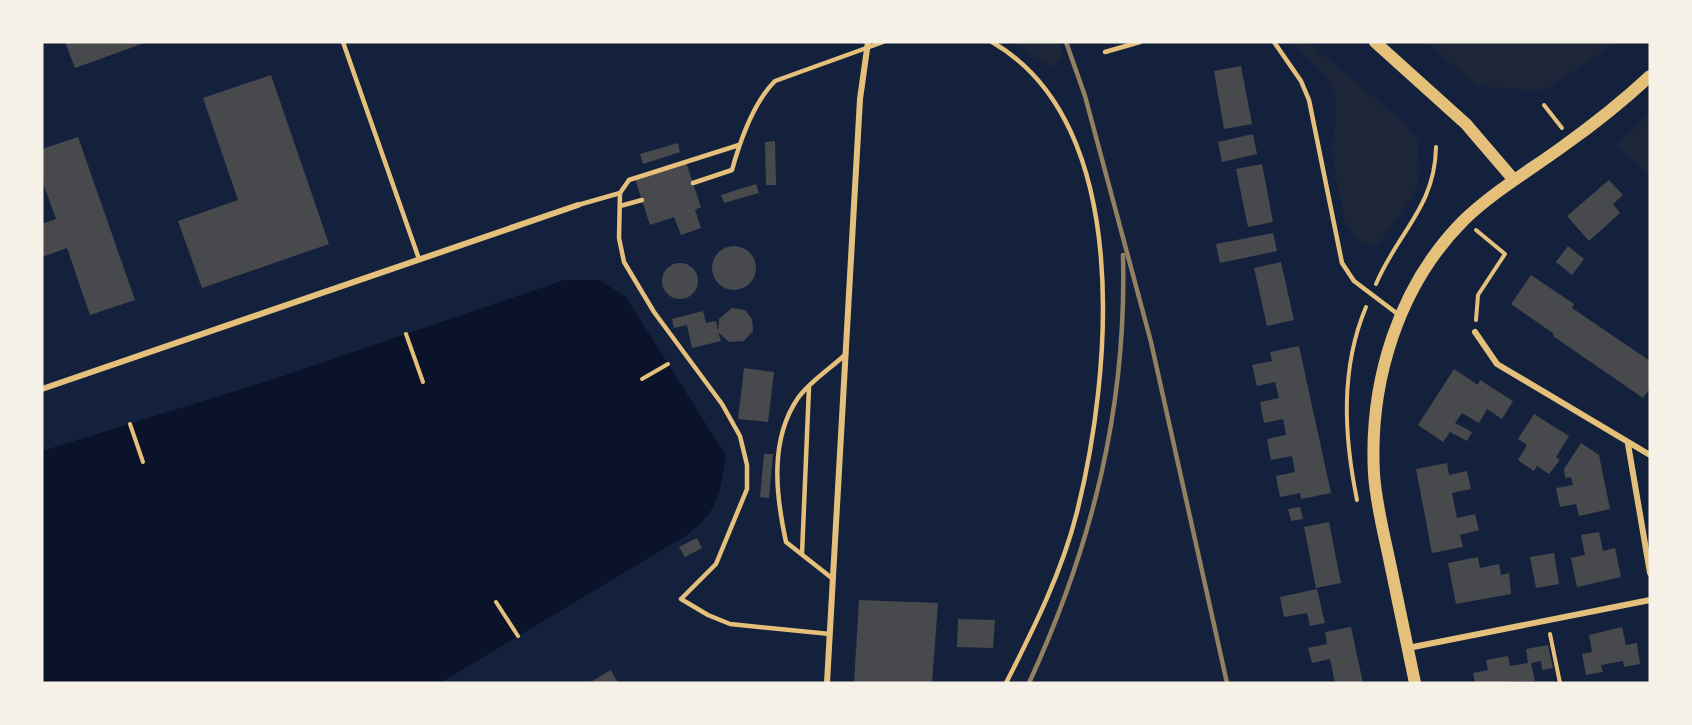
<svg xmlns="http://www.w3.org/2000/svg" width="1692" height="725" font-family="'Noto Sans',sans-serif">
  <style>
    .green { fill: #1d2539 }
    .water { fill: #0b132b }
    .building { fill: #48494c }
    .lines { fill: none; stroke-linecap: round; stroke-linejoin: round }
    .path { stroke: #e5c07b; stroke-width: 4 }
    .service { stroke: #e5c07b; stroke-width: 4.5 }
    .minor { stroke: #e5c07b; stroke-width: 6 }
    .secondary { stroke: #e5c07b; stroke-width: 12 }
    .rail { stroke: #918062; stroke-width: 4.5 }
  </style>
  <rect width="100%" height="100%" fill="#14213d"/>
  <!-- green -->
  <g class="green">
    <path d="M 1013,42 L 1058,42 L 1063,53 L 1061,60 L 1050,67 Z"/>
    <path d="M 1291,42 L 1308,42 L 1402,121 L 1418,140 L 1420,174 L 1414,195 L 1375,248 L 1358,241 L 1345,223 L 1331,150 L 1336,119 L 1335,99 L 1330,82 Z"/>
    <path d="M 1426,42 L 1616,42 L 1543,91 L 1477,86 Z"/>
    <path d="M 1650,113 L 1650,176 L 1616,145 Z"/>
  </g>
  <!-- water -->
  <path class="water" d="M 564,280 L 599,280 L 626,297 L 726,456 C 719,495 720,509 687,535 L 440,683 L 42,683 L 42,451 L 280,377 Z"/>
  <!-- building -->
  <g class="building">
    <path d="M 65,42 L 147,42 L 75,68 Z"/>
    <path d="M 1241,66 L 1252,124 L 1224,129 L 1214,71 Z"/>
    <path d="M 271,75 L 329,244 L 202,288 L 178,221 L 238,200 L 203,98 Z"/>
    <path d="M 1253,134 L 1257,154 L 1222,162 L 1218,142 Z"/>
    <path d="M 78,137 L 135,300 L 90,315 L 67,248 L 42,257 L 42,224 L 56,219 L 42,180 L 42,149 Z"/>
    <path d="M 775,141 L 776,185 L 766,185 L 765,142 Z"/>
    <path d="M 678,143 L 680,152 L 643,164 L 640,154 Z"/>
    <path d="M 686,162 L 701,207 L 695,210 L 701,228 L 681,235 L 674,217 L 650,225 L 635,179 Z"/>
    <path d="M 1262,164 L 1273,222 L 1248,227 L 1236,169 Z"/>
    <path d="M 1609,180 L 1623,195 L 1613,204 L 1620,213 L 1589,241 L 1567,216 Z"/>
    <path d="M 756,184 L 759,193 L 724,203 L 721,195 Z"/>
    <path d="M 1273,233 L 1277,251 L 1220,263 L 1216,244 Z"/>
    <path d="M 1568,246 L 1584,259 L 1572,275 L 1556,262 Z"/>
    <circle cx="734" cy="268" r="22"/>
    <path d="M 1281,262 L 1294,320 L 1267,326 L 1254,268 Z"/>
    <circle cx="680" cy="281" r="18"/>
    <path d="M 1531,275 L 1574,304 L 1572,308 L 1650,361 L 1650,388 L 1643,398 L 1553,336 L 1554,334 L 1511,304 Z"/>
    <path d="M 732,308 L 745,310 L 752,319 L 753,331 L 744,341 L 729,342 L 718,332 L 721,341 L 692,348 L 687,325 L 674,328 L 672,319 L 703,311 L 706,323 L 716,321 L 718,331 L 719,319 Z"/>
    <path d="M 1299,346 L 1331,493 L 1301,499 L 1300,493 L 1280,497 L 1276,476 L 1295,472 L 1292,456 L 1271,460 L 1267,439 L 1286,435 L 1283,419 L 1264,423 L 1260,402 L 1279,398 L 1275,382 L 1257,386 L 1252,365 L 1272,361 L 1270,352 Z"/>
    <path d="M 744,368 L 774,372 L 768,422 L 738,419 Z"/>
    <path d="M 1454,369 L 1478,385 L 1480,380 L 1513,401 L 1502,419 L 1487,409 L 1479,423 L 1462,413 L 1455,423 L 1472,432 L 1467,441 L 1450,432 L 1443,442 L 1418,425 Z"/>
    <path d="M 1534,414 L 1569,436 L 1556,457 L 1560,460 L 1549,474 L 1537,466 L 1534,471 L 1518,460 L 1527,445 L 1518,439 Z"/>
    <path d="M 1581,443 L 1599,455 L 1610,509 L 1579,516 L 1576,504 L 1560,507 L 1556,488 L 1573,485 L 1571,477 L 1565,478 L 1564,469 Z"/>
    <path d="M 764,454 L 773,454 L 769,498 L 760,497 Z"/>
    <path d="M 1447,463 L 1449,475 L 1467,471 L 1471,489 L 1452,493 L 1457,518 L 1475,514 L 1479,530 L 1460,535 L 1463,547 L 1432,553 L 1416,469 Z"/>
    <path d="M 1300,507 L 1303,519 L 1291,521 L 1288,509 Z"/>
    <path d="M 1329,522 L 1341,583 L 1316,588 L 1304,527 Z"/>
    <path d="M 1599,532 L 1603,551 L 1615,548 L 1621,577 L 1577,587 L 1571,558 L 1585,555 L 1581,535 Z"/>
    <path d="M 697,538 L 702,548 L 685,557 L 679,547 Z"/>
    <path d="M 1554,553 L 1559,584 L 1536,588 L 1530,557 Z"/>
    <path d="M 1478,557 L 1480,568 L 1499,564 L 1501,575 L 1509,573 L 1511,594 L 1456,604 L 1448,563 Z"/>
    <path d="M 1317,589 L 1325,623 L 1310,626 L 1307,613 L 1284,617 L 1280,597 Z"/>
    <path d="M 859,600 L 938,603 L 932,683 L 854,683 Z"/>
    <path d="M 958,619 L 995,620 L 993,648 L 957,647 Z"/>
    <path d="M 1351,627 L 1363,683 L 1335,683 L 1330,659 L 1312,663 L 1308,648 L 1327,644 L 1325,632 Z"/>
    <path d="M 1622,627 L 1626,645 L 1637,643 L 1640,664 L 1624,667 L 1623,661 L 1601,665 L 1603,672 L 1586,675 L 1582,654 L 1592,652 L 1589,635 Z"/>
    <path d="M 1548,645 L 1553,668 L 1542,670 L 1541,661 L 1531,663 L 1535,681 L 1475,683 L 1473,673 L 1488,670 L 1486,660 L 1508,656 L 1510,666 L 1528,663 L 1526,649 Z"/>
    <path d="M 611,670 L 618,683 L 589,683 Z"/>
  </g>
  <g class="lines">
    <!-- path -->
    <g class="path">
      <path d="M 1544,105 L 1562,128"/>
      <path d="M 1476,230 L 1505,254 L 1478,295 L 1476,320"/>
      <path d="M 1376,284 C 1398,232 1435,207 1436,147"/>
      <path d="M 406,334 L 423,382"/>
      <path d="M 642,379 L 668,364"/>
      <path d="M 130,424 L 143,462"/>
      <path d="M 1357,500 C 1344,436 1340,369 1366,307"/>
      <path d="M 496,602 L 518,636"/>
      <path d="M 1550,634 L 1560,683"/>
    </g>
    <!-- service -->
    <g class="service">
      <path d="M 343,42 L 419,259"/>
      <path d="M 992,42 C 1135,124 1111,376 1077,512 C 1062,572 1034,628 1006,683"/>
      <path d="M 1274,42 L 1301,81 L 1309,100 L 1342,263 L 1354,281 L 1399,315"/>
      <path d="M 1105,52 L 1140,42"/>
      <path d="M 693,183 L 732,170 C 740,141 753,103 775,81 L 883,42"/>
      <path d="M 620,193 L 619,238 L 624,262 L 654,312 L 722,404 L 740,436 L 747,465 L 747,489 L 716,564 L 681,599 L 708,615 L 730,624 L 830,634"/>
      <path d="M 578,205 L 620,193 L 629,180 L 739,145"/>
      <path d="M 620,206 L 642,200"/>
      <path d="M 802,554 L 809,387"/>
      <path d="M 833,579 L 786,542 C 776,496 769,440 798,398 C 809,382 831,368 846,354"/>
    </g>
    <!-- minor -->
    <g class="minor">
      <path d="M 1475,332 L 1497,364 L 1650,455"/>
      <path d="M 42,389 L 578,205"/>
      <path d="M 1628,444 L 1650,573"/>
      <path d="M 1408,648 L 1650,600"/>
      <path d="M 827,683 L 860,99 L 868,42"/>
    </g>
    <!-- secondary -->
    <g class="secondary">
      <path d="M 1375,42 L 1466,124 L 1514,180"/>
      <path d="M 1415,683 C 1407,643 1398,603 1390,563 C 1384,534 1376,504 1374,474 C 1369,382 1398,286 1464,220 C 1493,192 1529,171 1562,147 C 1593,125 1622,102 1650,76"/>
    </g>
    <!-- rail -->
    <g class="rail">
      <path d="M 1066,42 L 1085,96 L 1151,342 L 1227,683"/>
      <path d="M 1029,683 C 1092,546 1127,407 1123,255"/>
    </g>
  </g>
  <!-- border -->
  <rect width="1692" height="725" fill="none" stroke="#f6f1e7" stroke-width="87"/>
</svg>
